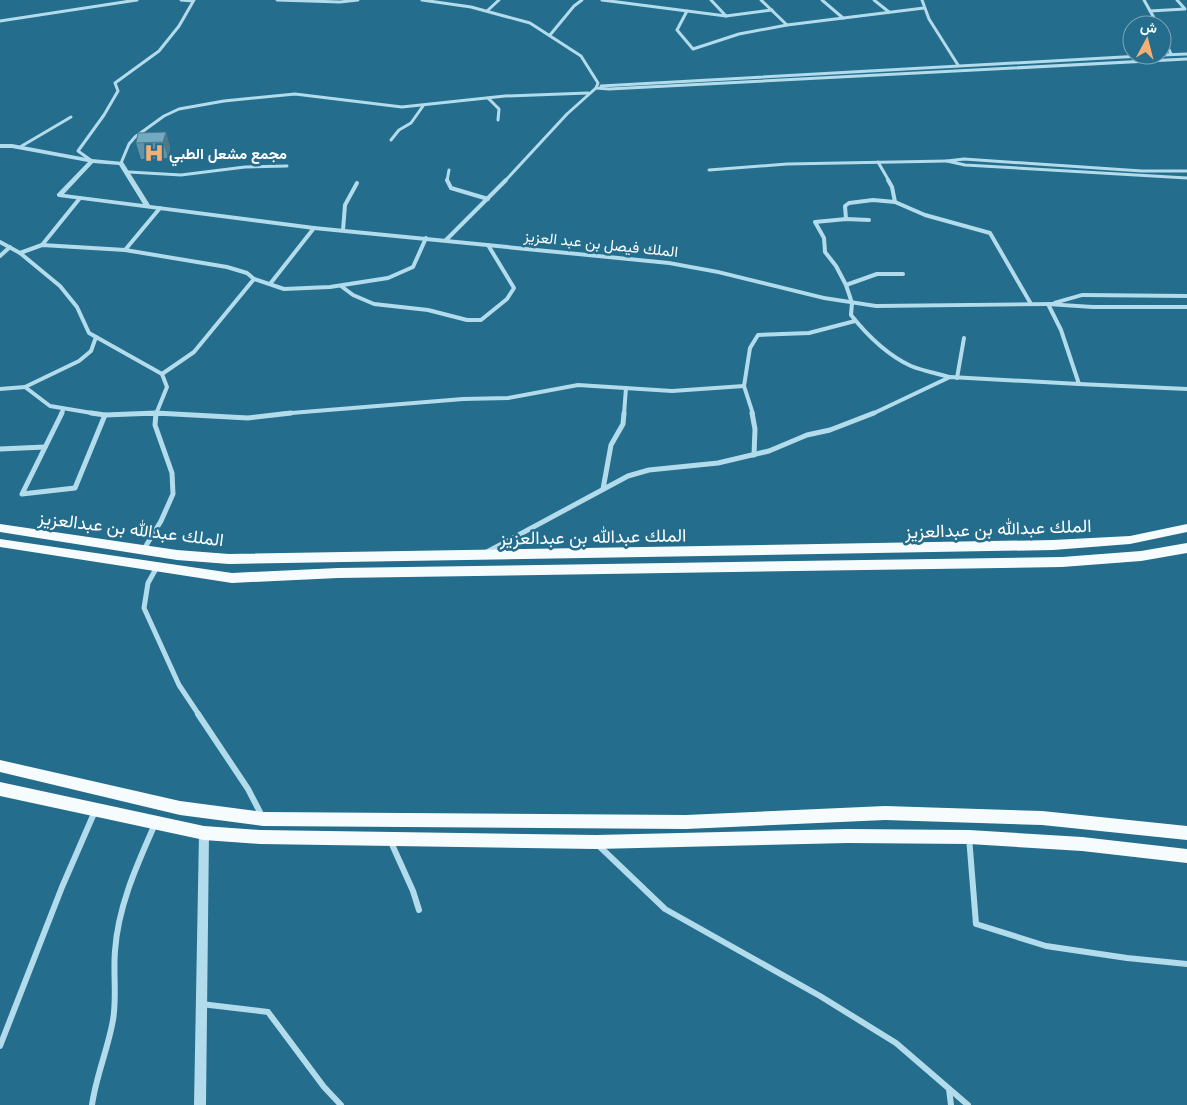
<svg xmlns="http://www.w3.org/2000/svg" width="1187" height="1105" font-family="Lato,Vazirmatn,sans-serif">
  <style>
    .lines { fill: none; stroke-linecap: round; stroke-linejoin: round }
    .minor-far3 { stroke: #b2dbeb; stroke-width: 3 }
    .minor-far2 { stroke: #b2dbeb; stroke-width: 4 }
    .minor-far1 { stroke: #b2dbeb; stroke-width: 5 }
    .minor { stroke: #b2dbeb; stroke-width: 6 }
    .tertiary { fill: #b2dbeb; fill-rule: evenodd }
    .primary { fill: #f6fcfe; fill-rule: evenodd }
    .wall { fill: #6193a8 }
    .shaded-wall { fill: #4f7888 }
    .building { fill: #71abc3; stroke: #4f7888 }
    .labels { text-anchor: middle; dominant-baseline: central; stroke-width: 5; stroke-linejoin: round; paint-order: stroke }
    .far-poi-label { font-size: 15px; font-weight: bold; fill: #fff; stroke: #246d8c; text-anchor: start }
    .far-street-label { font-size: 15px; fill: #fff; stroke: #246d8c }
    .street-label { font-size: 18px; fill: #fff; stroke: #246d8c }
  </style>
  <rect width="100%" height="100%" fill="#246d8c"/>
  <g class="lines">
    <!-- minor-far3 -->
    <g class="minor-far3">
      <path d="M 181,0 L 193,1"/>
      <path d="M 277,0 L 340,2 L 358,0"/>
      <path d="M 422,0 L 471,7 L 530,23 L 581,56 L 598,83 L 596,88 L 567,114 L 505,181"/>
      <path d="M 602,0 L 726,16 L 772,10"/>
      <path d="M 711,0 L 726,16"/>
      <path d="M 761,0 L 787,25 L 924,8"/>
      <path d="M 822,0 L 843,18"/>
      <path d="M 874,0 L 889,12"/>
      <path d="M 922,0 L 929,19 L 958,65"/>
      <path d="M 1144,0 L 1158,25"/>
      <path d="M 487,11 L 499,0"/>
      <path d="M 687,11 L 677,30 L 693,49 L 739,34 L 787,25"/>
      <path d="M 1150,11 L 1185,9 L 1177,0"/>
      <path d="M 0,21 L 137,0"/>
      <path d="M 1162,34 L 1171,54"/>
      <path d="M 550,35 L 574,6 L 582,0"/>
      <path d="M 1162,55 L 1187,54"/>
      <path d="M 601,86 L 1159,55"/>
      <path d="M 596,88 L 609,89 L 1187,59"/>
      <path d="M 488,98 L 499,109 L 498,120"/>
      <path d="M 391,140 L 399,130 L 411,123 L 423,106"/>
      <path d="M 20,147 L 71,117"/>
      <path d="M 92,161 L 78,151 L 104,115 L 118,91 L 115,83 L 159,51 L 179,26 L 194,0"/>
      <path d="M 878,162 L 889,181"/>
      <path d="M 121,163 L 129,144 L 135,137 L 164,116 L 179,109 L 224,101 L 295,94 L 402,107 L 505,96 L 588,93"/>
      <path d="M 709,170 L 787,164 L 947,161"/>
      <path d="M 1187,171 L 1142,171 L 964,159 L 947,161 L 965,165 L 1187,178"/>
      <path d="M 129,172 L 181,175 L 245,167 L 287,166"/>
      <path d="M 447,181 L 449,170"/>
    </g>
    <!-- minor-far2 -->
    <g class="minor-far2">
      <path d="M 447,180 L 451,188 L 488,199"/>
      <path d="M 888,180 L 892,187 L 895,202"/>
      <path d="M 846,219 L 845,206 L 849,203 L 873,200 L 895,202 L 925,215 L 990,233 L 1031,304"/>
      <path d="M 869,220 L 846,219 L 815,222 L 824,238 L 825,252 L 836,266 L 846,285 L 852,303 L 851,315 C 867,335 887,355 911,366 C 923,371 936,373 949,377"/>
      <path d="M 343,230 L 345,205 L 357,183"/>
      <path d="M 446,240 L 506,180"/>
      <path d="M 0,242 L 20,253 L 60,286 L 77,307 L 89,333 L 162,374 L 167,387 L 156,414"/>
      <path d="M 42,245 L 80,198"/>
      <path d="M 125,250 L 160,208"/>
      <path d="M 20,253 L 42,245 L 125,250 L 227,267 L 247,273 L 254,279 L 284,289 L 330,287 L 388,278 L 413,267 L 426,238"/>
      <path d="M 0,256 L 10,247"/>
      <path d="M 270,284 L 314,228"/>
      <path d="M 846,285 L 877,274 L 903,274"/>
      <path d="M 341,286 L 353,295 L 374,304 L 428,310 L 467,320 L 481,320 L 507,299 L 514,288 L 488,245"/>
      <path d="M 96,337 L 91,351 L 79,361 L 25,387 L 50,406 L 98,414"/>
      <path d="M 162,374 L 194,352 L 254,279"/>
      <path d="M 957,378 L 964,338"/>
      <path d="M 1079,384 L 1187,389"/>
      <path d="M 0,389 L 25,387"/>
      <path d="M 61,414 L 63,410"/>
      <path d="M 133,414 L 172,414"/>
      <path d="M 279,414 L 463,399 L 508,398 L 578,385 L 672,391 L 744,386"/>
      <path d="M 624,414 L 626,388"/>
      <path d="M 753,414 L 744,386 L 750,348 L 758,335 L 809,333 L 855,321"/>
      <path d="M 872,414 L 950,377 L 1079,384 L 1061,330 L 1048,304"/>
    </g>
    <!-- minor-far1 -->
    <g class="minor-far1">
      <path d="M 62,413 L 22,494 L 75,488 L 105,415"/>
      <path d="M 91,413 L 105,415 L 156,413 L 248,418 L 291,413"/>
      <path d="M 752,413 L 755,429 L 754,455"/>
      <path d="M 0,449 L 45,447"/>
      <path d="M 603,489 L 611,445 L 623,424 L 624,413"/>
      <path d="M 144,549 L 161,521 L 173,494 L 172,473 L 155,425 L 156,413"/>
      <path d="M 485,553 L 628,476 L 649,470 L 718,463 L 769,451 L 807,435 L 830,430 L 874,413"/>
      <path d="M 157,567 L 148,583 L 144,608 L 179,685 L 199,715"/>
    </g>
    <!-- minor -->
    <g class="minor">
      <path d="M 198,714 L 248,789 L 262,816"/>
      <path d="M 969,837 L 976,924 L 1046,946 L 1127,958 L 1187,964"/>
      <path d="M 390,840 L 413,891 L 419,910"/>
      <path d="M 598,845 L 665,909 L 820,996 L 896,1043 L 968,1105"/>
      <path d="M 201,1004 L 268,1012 L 324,1087 L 341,1105"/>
      <path d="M 0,1046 L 62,887 L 95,811"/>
      <path d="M 949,1089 L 951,1105"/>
      <path d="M 92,1105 C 96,1076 108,1049 113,1020 C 117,997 113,974 115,951 C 118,906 137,865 155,824"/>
    </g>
    <!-- tertiary -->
    <g class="tertiary">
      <path d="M 0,144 L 12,144 L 92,159 L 123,162 L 150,205 L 314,226 L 669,261 L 718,270 L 824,296 L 876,304 L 1053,302 L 1054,301 L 1082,293 L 1187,294 L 1187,298 L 1082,297 L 1061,303 L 1093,305 L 1187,305 L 1187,309 L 1093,309 L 1048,306 L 876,308 L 824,300 L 718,274 L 669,265 L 314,230 L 59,197 L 57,196 L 57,194 L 88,162 L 12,148 L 0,148 ZM 93,163 L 119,165 L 143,204 L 64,194 Z"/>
      <path d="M 204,828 L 208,830 L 209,833 L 206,1105 L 194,1105 L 199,833 L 200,830 Z"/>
    </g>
    <!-- primary -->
    <g class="primary">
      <path d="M 0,524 L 177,550 L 229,554 L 1053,540 L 1130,536 L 1187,524 L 1187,532 L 1130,544 L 1053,550 L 229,564 L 177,560 L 0,532 Z"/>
      <path d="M 0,539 L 232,573 L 338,568 L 1062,557 L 1141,551 L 1187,543 L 1187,553 L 1141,561 L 1062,567 L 338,578 L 232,583 L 0,547 Z"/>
      <path d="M 0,760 L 180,801 L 263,812 L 686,815 L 885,806 L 1042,811 L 1187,826 L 1187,840 L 1042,825 L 885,820 L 686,829 L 263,826 L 180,815 L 0,772 Z"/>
      <path d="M 0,782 L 204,826 L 260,830 L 596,835 L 848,829 L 969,830 L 1082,837 L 1187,849 L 1187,863 L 1082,851 L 969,844 L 848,843 L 596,849 L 260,844 L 204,840 L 0,796 Z"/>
    </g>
  </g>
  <!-- wall -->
  <path class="wall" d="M 166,132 L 170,148 L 168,158 L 141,159 L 136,143 Z"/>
  <!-- shaded-wall -->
  <path class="shaded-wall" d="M 166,132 L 170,148 L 168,158 L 163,142 Z"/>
  <!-- building -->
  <path class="building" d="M 166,132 L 163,142 L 136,143 L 138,133 Z"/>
  <!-- icons -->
  <defs>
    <symbol id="hospital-bare" viewBox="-9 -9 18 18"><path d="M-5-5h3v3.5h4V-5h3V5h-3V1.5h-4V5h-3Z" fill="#f5af75" stroke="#246d8c" stroke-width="2.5" paint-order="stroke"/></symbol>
  </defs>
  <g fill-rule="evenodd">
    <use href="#hospital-bare" x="140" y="139" width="28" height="28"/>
  </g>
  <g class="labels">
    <!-- far-poi labels -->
    <g class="far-poi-label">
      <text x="169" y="153">مجمع مشعل الطبي</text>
    </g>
    <!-- far-street labels -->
    <g class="far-street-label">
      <text transform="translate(601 243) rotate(6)">الملك فيصل بن عبد العزيز</text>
    </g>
    <!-- street labels -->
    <g class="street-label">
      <text transform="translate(131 528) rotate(7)">الملك عبدالله بن عبدالعزيز</text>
      <text transform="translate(998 528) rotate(-2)">الملك عبدالله بن عبدالعزيز</text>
      <text transform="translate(593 536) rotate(-1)">الملك عبدالله بن عبدالعزيز</text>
    </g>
  </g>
  <!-- north arrow -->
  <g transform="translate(1147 40) rotate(7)"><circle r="24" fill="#246d8c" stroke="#7ca7ba"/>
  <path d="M0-4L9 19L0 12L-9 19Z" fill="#f5af75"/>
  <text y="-8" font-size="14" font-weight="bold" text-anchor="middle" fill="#ffffff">ش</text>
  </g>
</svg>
